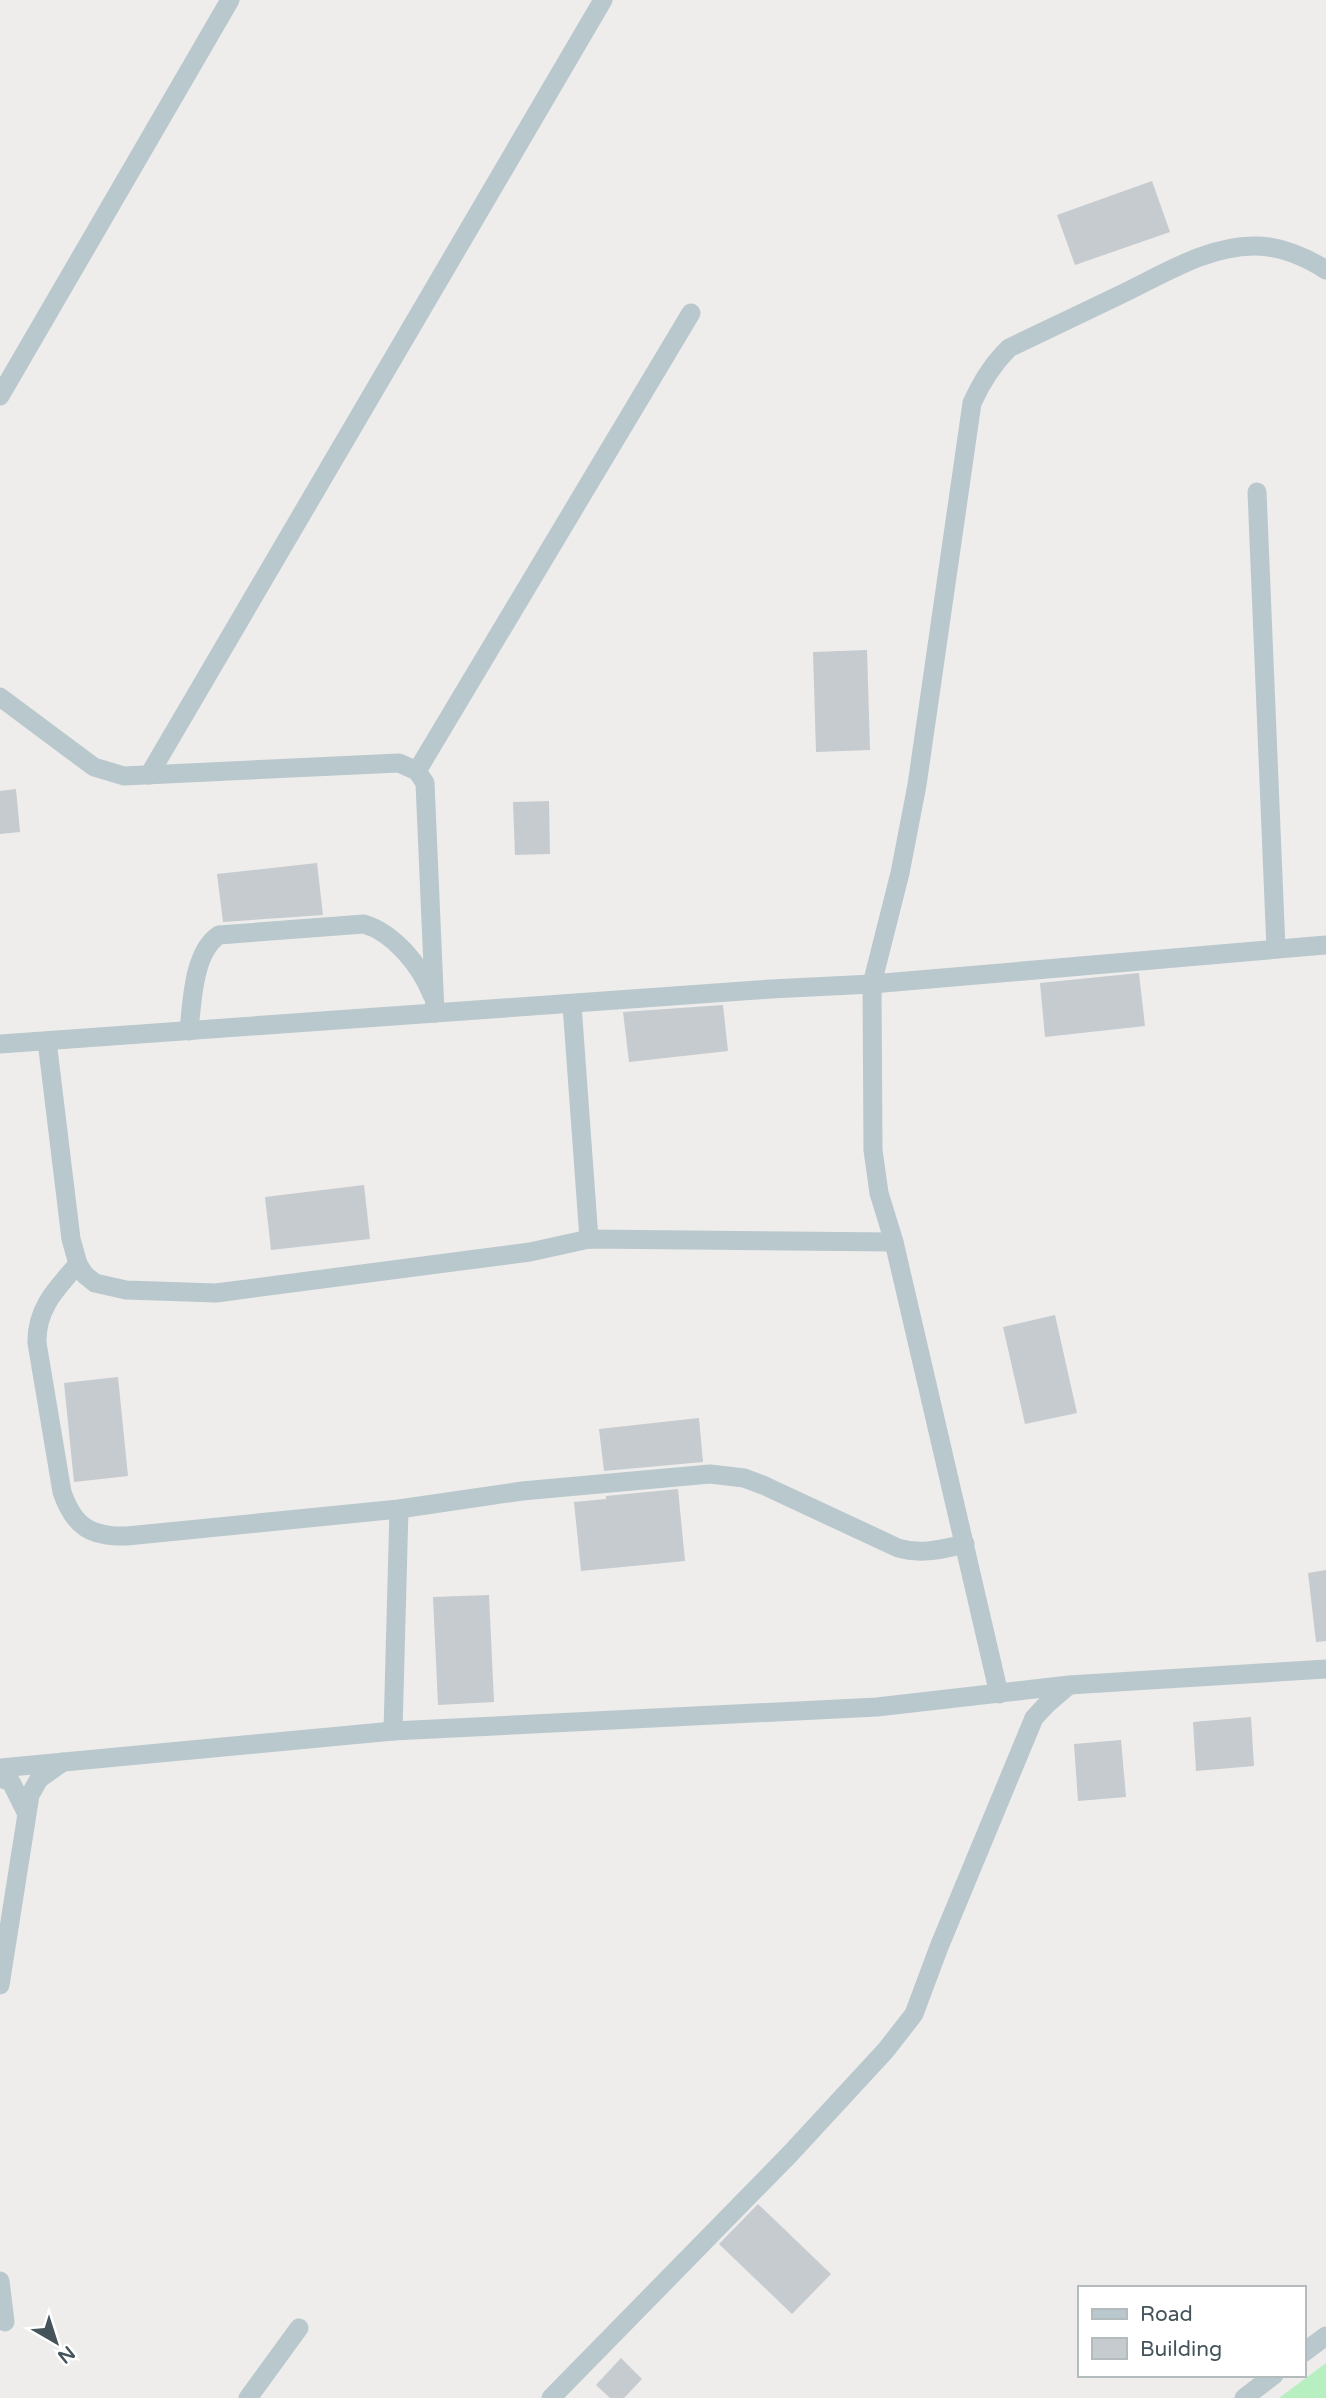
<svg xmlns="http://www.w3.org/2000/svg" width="1326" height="2398" font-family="'Varela Round',sans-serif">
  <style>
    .green { fill: #b7efc1 }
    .building { fill: #c5cbcf }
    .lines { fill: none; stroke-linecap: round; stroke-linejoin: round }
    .minor { stroke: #b9c8cc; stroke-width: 19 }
  </style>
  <rect width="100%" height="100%" fill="#efecec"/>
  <!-- green -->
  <path class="green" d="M 1326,2363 L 1326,2398 L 1279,2398 Z"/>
  <!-- building -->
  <g class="building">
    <path d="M 1152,181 L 1170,232 L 1075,265 L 1057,215 Z"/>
    <path d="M 867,650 L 870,750 L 816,752 L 813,652 Z"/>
    <path d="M 16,789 L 20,832 L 0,834 L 0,791 Z"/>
    <path d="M 549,801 L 550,854 L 515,855 L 513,802 Z"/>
    <path d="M 317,863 L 323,915 L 223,922 L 217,874 Z"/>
    <path d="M 1139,973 L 1145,1026 L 1045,1037 L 1040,983 Z"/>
    <path d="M 723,1005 L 728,1051 L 629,1062 L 623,1012 Z"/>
    <path d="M 364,1185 L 370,1239 L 271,1250 L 265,1197 Z"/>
    <path d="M 1055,1315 L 1077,1413 L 1025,1424 L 1003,1327 Z"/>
    <path d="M 118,1377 L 128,1476 L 74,1482 L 64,1383 Z"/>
    <path d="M 699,1418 L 703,1462 L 604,1471 L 599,1429 Z"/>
    <path d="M 678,1489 L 685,1561 L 581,1571 L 574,1502 L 606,1499 L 606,1496 Z"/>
    <path d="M 1326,1570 L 1326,1641 L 1316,1642 L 1308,1573 Z"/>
    <path d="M 489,1595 L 494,1702 L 438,1705 L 433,1597 Z"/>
    <path d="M 1251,1717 L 1254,1766 L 1196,1771 L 1193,1722 Z"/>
    <path d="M 1121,1740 L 1126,1797 L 1078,1801 L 1074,1744 Z"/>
    <path d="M 758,2204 L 831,2274 L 792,2314 L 719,2244 Z"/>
    <path d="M 621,2358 L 642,2379 L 624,2398 L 610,2398 L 596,2385 Z"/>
  </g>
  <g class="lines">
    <!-- minor -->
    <g class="minor">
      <path d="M 0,396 L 230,0"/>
      <path d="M 1257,492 L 1276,949"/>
      <path d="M 0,697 L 94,767 L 124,776 L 399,763 L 417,771 L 425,783 L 435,1013"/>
      <path d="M 417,771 L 691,313"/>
      <path d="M 149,775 L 603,0"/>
      <path d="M 572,1005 L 589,1239"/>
      <path d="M 189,1031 C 192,1003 193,952 219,935 L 364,924 C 394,933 421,966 432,995"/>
      <path d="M 47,1041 L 71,1239 L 78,1264 L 85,1275 L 95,1283 L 126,1290 L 216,1293 L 530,1252 L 589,1239 L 894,1242"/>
      <path d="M 0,1044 L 771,989 L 872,984 L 1326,945"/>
      <path d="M 78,1264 C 56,1289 36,1309 37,1343 L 62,1492 C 74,1527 91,1537 127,1536 L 399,1509 L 522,1491 L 710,1474 L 744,1478 L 763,1485 L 898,1548 C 922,1555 942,1549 965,1544"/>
      <path d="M 999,1694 L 894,1242 L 879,1193 L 873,1150 L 872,984 L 900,873 L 917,785 L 972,403 C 982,381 992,365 1009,348 C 1048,329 1087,311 1126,292 C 1165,273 1210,245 1256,246 C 1280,246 1306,257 1326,270"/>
      <path d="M 393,1731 L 399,1509"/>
      <path d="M 0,1768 L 393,1731 L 877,1707 L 1069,1685 L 1326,1669"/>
      <path d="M 0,1778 L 11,1782 L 26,1812"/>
      <path d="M 0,1985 L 30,1795 L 39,1779 L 63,1762"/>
      <path d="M 0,2281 L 5,2322"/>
      <path d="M 1303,2353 L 1326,2336"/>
      <path d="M 248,2398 L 299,2328"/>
      <path d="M 551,2398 L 790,2154 L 886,2050 L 914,2014 L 939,1947 L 1034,1718 L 1047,1704 L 1068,1686"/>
      <path d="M 1244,2398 L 1274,2375"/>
    </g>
  </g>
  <!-- legend -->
  <rect x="1078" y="2286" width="228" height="91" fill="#ffffff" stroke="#b4bbbd" stroke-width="2"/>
  <rect x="1092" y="2309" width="35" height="10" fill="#b9c8cc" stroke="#b4bbbd" stroke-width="2"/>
  <text x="1140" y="2321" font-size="21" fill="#44545a">Road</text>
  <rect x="1092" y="2338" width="35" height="21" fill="#c5cbcf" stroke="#b4bbbd" stroke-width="2"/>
  <text x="1140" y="2356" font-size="21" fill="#44545a">Building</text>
  <!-- north arrow -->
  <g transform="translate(56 2342) rotate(141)" stroke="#ffffff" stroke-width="5" paint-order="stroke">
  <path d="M0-5L12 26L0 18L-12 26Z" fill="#44545a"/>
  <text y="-10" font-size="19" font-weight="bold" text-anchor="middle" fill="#44545a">N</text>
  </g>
</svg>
